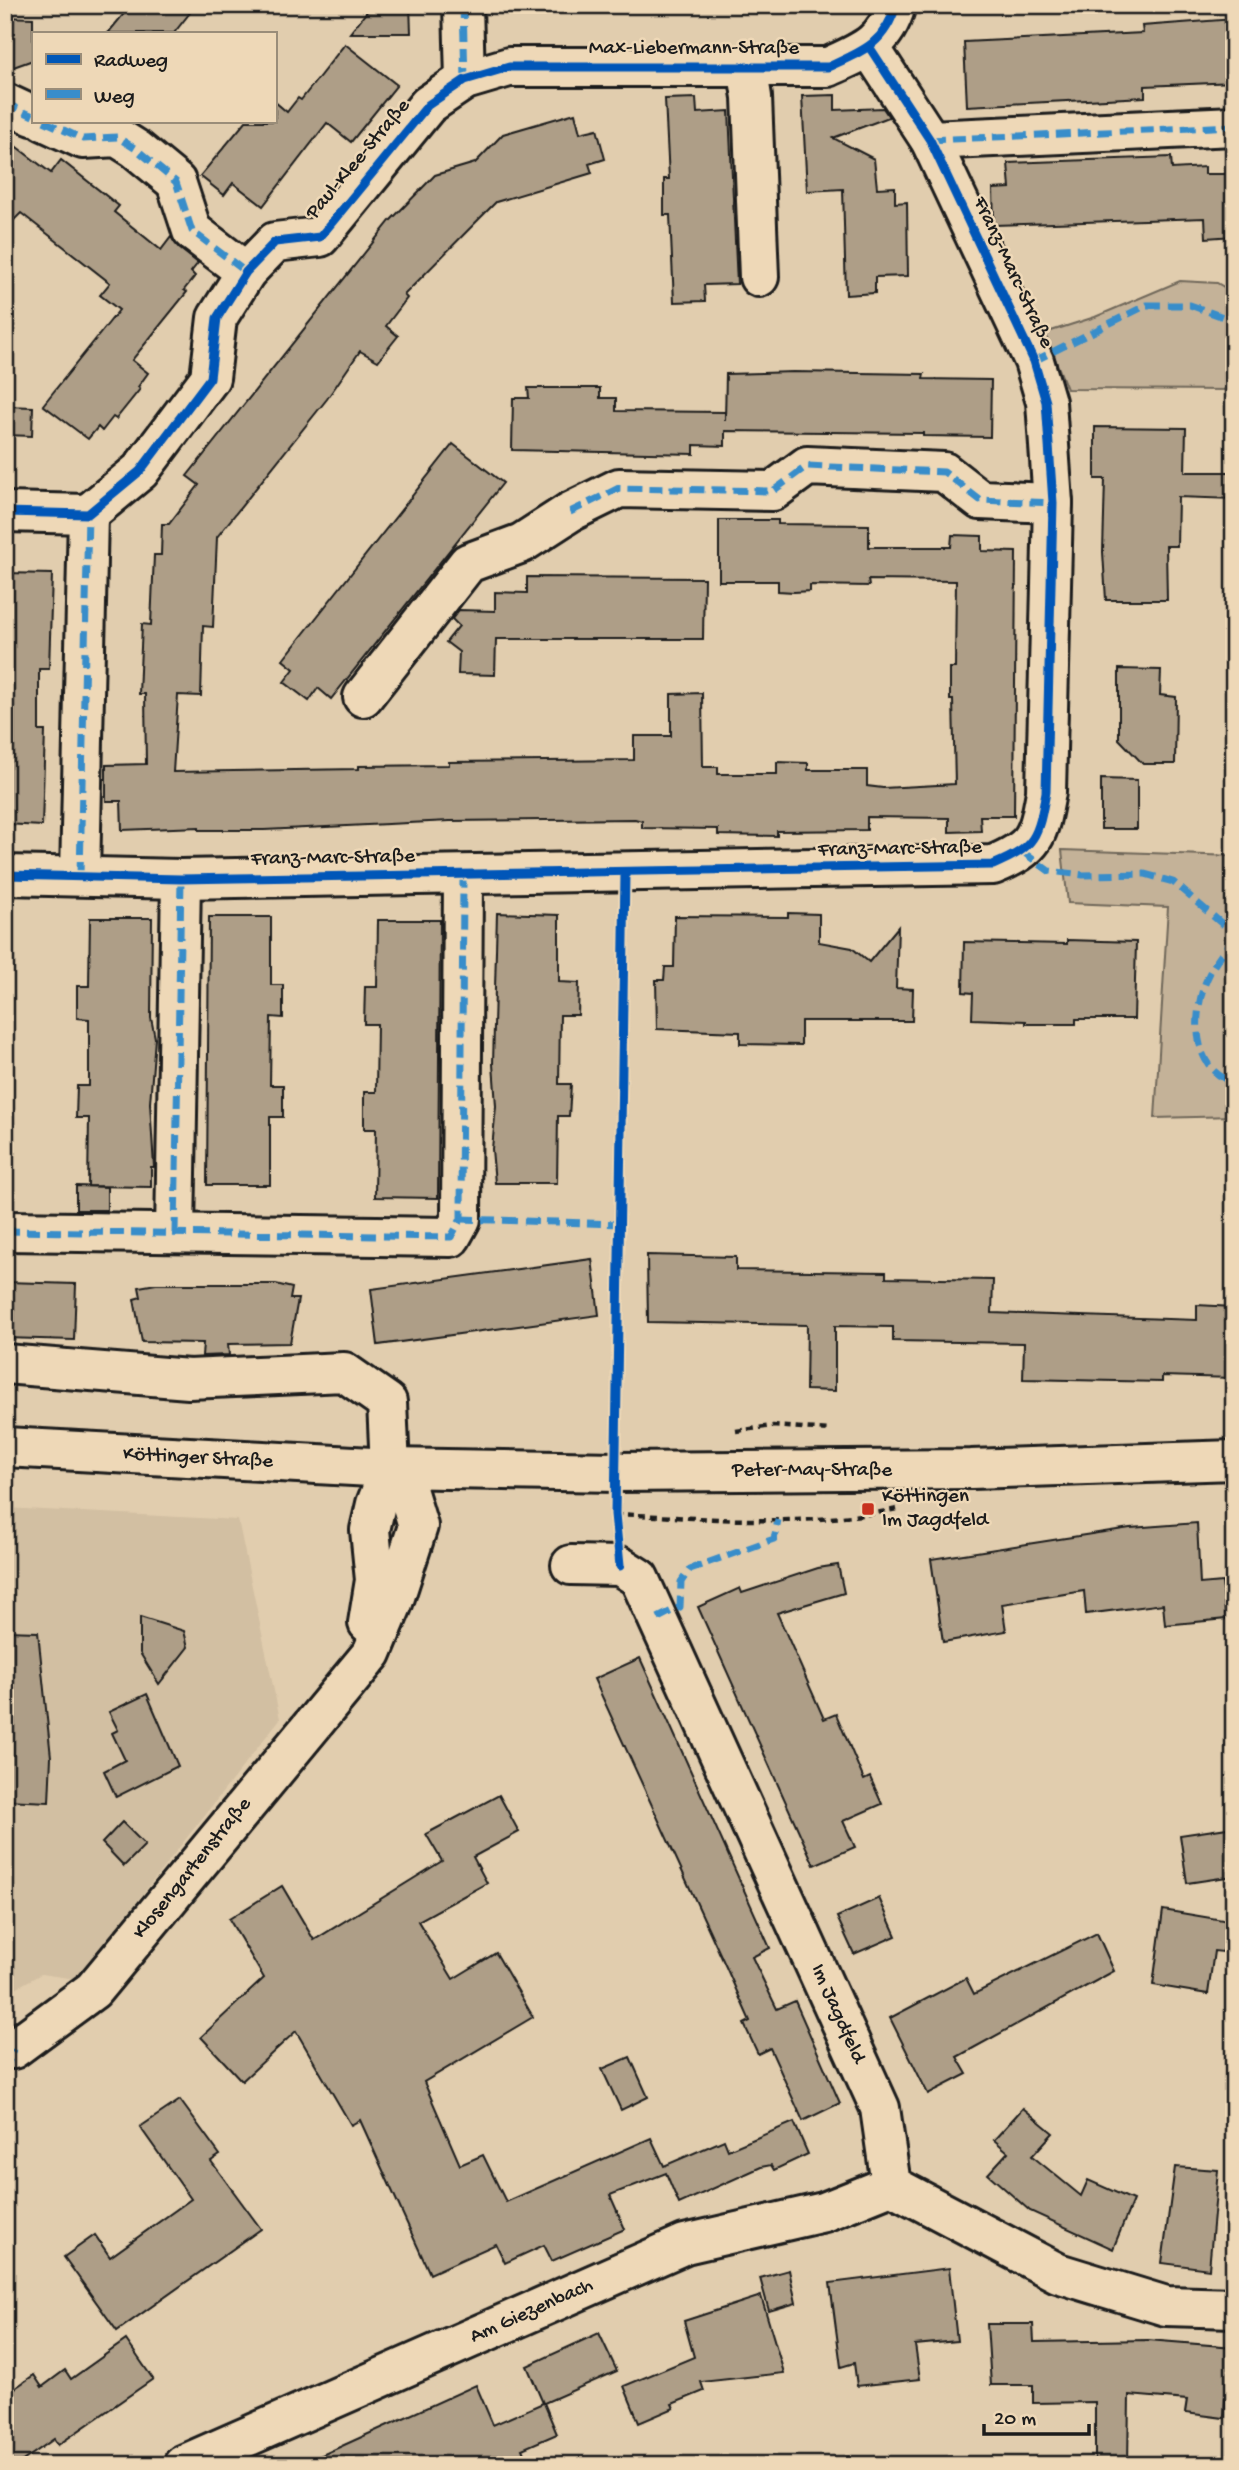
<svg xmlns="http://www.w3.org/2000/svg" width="1239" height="2470" font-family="'Gochi Hand',sans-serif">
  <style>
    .built { fill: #d2bfa2 }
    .green { fill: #c4b298; stroke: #70675a; stroke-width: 2 }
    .building { fill: #ae9e87; stroke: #1c1c1c; stroke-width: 2 }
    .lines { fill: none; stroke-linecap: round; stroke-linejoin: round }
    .minor-casing { stroke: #1c1c1c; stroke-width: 44 }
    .major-casing { stroke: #1c1c1c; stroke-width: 44 }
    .path { stroke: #1c1c1c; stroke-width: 4.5; stroke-dasharray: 7 5; stroke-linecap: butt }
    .minor { stroke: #eed8b7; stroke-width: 38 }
    .major { stroke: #eed8b7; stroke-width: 38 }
    .quiet { stroke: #388dca; stroke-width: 7; stroke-dasharray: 14 7; stroke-linecap: butt }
    .cycleway-casing { stroke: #eed8b7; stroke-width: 13 }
    .cycleway { stroke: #0057b8; stroke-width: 9 }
    .poi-dot { fill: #c8321e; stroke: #eed8b7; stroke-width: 2.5 }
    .labels { text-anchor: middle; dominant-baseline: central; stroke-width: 5; stroke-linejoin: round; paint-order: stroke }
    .street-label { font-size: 21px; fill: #1c1c1c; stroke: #eed8b7 }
    .poi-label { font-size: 21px; fill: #1c1c1c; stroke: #eed8b7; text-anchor: start }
  </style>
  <rect width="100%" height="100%" fill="#e1cdae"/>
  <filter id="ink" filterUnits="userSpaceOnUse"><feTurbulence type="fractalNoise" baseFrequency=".0143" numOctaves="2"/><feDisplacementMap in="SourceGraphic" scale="14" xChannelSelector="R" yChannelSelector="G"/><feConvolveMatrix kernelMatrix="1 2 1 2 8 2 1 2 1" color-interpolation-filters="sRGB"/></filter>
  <g filter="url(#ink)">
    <!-- built -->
    <path class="built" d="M 5,1508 L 238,1520 L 280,1719 L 76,1979 L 41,1974 L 5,1994 Z"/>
    <!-- green -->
    <g class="green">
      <path d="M 1180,281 L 1217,283 L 1234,293 L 1234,390 L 1067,389 L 1045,333 L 1095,317 Z"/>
      <path d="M 1062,850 L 1234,856 L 1234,1116 L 1155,1118 L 1168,907 L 1068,903 Z"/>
    </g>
    <!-- building -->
    <g class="building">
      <path d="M 131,5 L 196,5 L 174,33 L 108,33 Z"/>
      <path d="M 372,5 L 410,5 L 411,33 L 350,33 Z"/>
      <path d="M 5,17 L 33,18 L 33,60 L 5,70 Z"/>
      <path d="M 1234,19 L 1234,82 L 1145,86 L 1145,97 L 967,106 L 964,42 L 1143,33 L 1142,26 Z"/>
      <path d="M 345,44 L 397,85 L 351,142 L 327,123 L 263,206 L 233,183 L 224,195 L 200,176 L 246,121 L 275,121 L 275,102 L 287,112 L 298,98 L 301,100 Z"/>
      <path d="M 835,95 L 835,110 L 883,108 L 889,117 L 833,138 L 874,159 L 877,188 L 895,187 L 895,203 L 907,202 L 908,276 L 875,277 L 875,293 L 846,295 L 843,189 L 807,191 L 802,96 Z"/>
      <path d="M 696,98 L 697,113 L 729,111 L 737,284 L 704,285 L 705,301 L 674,302 L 670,215 L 664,215 L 664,179 L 669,179 L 665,99 Z"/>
      <path d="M 575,113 L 580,133 L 597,129 L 605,159 L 589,164 L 592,173 L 496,202 L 404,295 L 407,298 L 386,326 L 398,336 L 378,361 L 360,351 L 327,399 L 217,537 L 213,627 L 203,626 L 201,696 L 178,695 L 173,772 L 359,769 L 359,766 L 449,765 L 449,762 L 634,760 L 634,736 L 671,736 L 671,694 L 702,693 L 703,767 L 718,767 L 718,774 L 777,774 L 777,762 L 808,763 L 808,770 L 867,770 L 867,786 L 883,788 L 955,784 L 953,700 L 950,700 L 950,668 L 955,668 L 956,581 L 868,580 L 869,586 L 810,585 L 810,591 L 794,592 L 778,591 L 778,581 L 719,581 L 719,520 L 778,520 L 778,524 L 869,525 L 869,547 L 951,547 L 952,535 L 982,536 L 982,551 L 1016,552 L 1014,816 L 980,816 L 981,831 L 949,832 L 949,818 L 867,817 L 867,830 L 777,831 L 777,836 L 718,835 L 718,829 L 642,828 L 642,821 L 635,819 L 450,821 L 264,830 L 199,830 L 199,827 L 122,830 L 121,801 L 106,801 L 106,765 L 146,764 L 145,694 L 139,694 L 142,624 L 151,625 L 154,555 L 161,555 L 162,524 L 169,524 L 199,485 L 187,476 L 390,221 L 435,175 L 475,163 L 503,134 Z"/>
      <path d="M 5,138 L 51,173 L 61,160 L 119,206 L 114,212 L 161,250 L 171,237 L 179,248 L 198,263 L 191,272 L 195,276 L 184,290 L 187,292 L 132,360 L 148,373 L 138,387 L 140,389 L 116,419 L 113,417 L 102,431 L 98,427 L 88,439 L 43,405 L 119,310 L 100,295 L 110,283 L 21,213 L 5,229 Z"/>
      <path d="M 1171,157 L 1172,169 L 1205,167 L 1205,174 L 1234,174 L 1234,236 L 1206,238 L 1205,218 L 994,225 L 993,189 L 1010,188 L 1008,163 Z"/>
      <path d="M 793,372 L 924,374 L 923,379 L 991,380 L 990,437 L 923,436 L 923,433 L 725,431 L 725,446 L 694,445 L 694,454 L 512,450 L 513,398 L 529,398 L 528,388 L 600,388 L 600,398 L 616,398 L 616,411 L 725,412 L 725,420 L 726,374 Z"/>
      <path d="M 5,406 L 33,407 L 32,436 L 5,435 Z"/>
      <path d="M 1095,427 L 1186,428 L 1185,472 L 1234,472 L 1234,499 L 1178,497 L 1177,546 L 1166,546 L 1167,600 L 1106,600 L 1103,552 L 1105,479 L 1095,479 Z"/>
      <path d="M 453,444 L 503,483 L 331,699 L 318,688 L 309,701 L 284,682 L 294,669 L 283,660 Z"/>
      <path d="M 5,573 L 52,574 L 49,669 L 39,669 L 39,731 L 45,731 L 42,826 L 5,824 Z"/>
      <path d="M 527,577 L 704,578 L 703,639 L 496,639 L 495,675 L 458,674 L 459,652 L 446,642 L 459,626 L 452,619 L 459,610 L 495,611 L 495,592 L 527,593 Z"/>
      <path d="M 1119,669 L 1161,670 L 1160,695 L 1176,697 L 1175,764 L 1143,764 L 1119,739 Z"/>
      <path d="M 1101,779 L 1137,780 L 1137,829 L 1101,829 Z"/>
      <path d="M 497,913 L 559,915 L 559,982 L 579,983 L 578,1015 L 560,1015 L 559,1084 L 571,1084 L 569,1116 L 558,1116 L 557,1183 L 495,1183 L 492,1149 L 496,1106 L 493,1064 Z"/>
      <path d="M 788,913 L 819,914 L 819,942 L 852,948 L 869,962 L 898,927 L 896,988 L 913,989 L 912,1021 L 801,1021 L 801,1045 L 740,1044 L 740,1032 L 657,1029 L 656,980 L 664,980 L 665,967 L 674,967 L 675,916 L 788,917 Z"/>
      <path d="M 209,917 L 271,917 L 271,985 L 283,985 L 283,1018 L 271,1017 L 270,1085 L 283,1085 L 283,1117 L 270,1117 L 270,1185 L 207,1185 Z"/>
      <path d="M 90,918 L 152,918 L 151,1018 L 155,1038 L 150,1103 L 154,1167 L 151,1167 L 151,1187 L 88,1186 L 89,1118 L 76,1118 L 77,1086 L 89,1086 L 89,1019 L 77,1018 L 77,986 L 89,986 Z"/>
      <path d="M 378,920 L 440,920 L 438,1198 L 375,1197 L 376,1129 L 364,1129 L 364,1092 L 376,1092 L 377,1024 L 364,1024 L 365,987 L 377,987 Z"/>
      <path d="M 1067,940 L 1136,942 L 1134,1019 L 1076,1019 L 1076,1024 L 1026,1024 L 1026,1021 L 972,1019 L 973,993 L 963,992 L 964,942 L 1067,944 Z"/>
      <path d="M 76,1186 L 107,1187 L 107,1210 L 76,1210 Z"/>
      <path d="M 647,1255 L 736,1257 L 736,1270 L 886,1272 L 886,1278 L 993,1280 L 992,1313 L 1197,1320 L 1197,1305 L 1234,1307 L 1234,1378 L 1162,1376 L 1162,1382 L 1023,1379 L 1024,1343 L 893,1341 L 893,1327 L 835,1326 L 835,1391 L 806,1390 L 807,1325 L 648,1322 Z"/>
      <path d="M 592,1259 L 599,1315 L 378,1345 L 371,1289 Z"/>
      <path d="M 5,1282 L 76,1284 L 74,1340 L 5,1338 Z"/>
      <path d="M 156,1284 L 276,1284 L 292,1288 L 290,1299 L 298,1299 L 290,1343 L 228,1344 L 229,1355 L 202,1356 L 203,1343 L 142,1342 L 134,1299 L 141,1297 L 139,1287 Z"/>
      <path d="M 1197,1523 L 1200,1584 L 1222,1582 L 1226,1619 L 1165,1625 L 1163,1604 L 1086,1614 L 1084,1591 L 1002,1604 L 1006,1631 L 943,1642 L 931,1559 L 1130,1528 Z"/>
      <path d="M 838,1565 L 844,1593 L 777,1613 L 824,1719 L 836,1714 L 864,1780 L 870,1777 L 882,1804 L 843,1821 L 855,1847 L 814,1865 L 698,1607 L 740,1588 L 742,1593 L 818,1568 Z"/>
      <path d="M 140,1617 L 184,1631 L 188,1647 L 159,1684 L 140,1653 Z"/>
      <path d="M 5,1631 L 38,1632 L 51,1757 L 49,1802 L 5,1800 Z"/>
      <path d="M 640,1658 L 770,1948 L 752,1957 L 777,2009 L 795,2001 L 840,2103 L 803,2121 L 770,2048 L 758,2054 L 744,2024 L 750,2021 L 726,1967 L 594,1679 Z"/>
      <path d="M 147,1694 L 178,1766 L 116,1797 L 104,1771 L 125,1760 L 112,1733 L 118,1730 L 109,1712 Z"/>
      <path d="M 499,1795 L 519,1832 L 473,1857 L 487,1883 L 418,1921 L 453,1979 L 496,1953 L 533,2017 L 424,2082 L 460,2165 L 483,2155 L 506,2202 L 651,2138 L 664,2166 L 724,2140 L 728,2150 L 794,2122 L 808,2154 L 774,2170 L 771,2165 L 761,2167 L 679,2204 L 666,2173 L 610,2195 L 625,2229 L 552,2261 L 544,2245 L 505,2263 L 496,2244 L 430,2274 L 360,2120 L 351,2125 L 296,2031 L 242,2081 L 201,2037 L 264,1978 L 229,1919 L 282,1886 L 314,1940 L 442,1861 L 426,1834 Z"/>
      <path d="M 122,1822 L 145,1845 L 124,1866 L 102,1843 Z"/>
      <path d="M 1234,1827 L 1234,1876 L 1187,1883 L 1180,1835 Z"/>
      <path d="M 879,1898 L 896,1936 L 854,1954 L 837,1917 Z"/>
      <path d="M 1163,1910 L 1229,1921 L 1223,1952 L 1214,1951 L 1208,1994 L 1153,1985 Z"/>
      <path d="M 1097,1933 L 1114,1971 L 957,2057 L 967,2074 L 928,2094 L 890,2018 L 966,1978 L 974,1994 Z"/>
      <path d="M 630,2057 L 648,2097 L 621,2110 L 602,2069 Z"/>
      <path d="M 180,2100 L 220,2155 L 211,2161 L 261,2229 L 117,2331 L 64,2257 L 95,2235 L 110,2257 L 191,2199 L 140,2127 Z"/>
      <path d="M 1023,2108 L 1053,2133 L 1032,2156 L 1081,2196 L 1088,2180 L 1133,2200 L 1113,2249 L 1030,2211 L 988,2174 L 1008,2152 L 994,2140 Z"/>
      <path d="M 1175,2167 L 1218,2170 L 1209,2269 L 1162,2263 Z"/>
      <path d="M 949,2268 L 957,2341 L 915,2345 L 920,2379 L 857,2386 L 854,2363 L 841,2367 L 830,2283 Z"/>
      <path d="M 789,2270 L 796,2303 L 769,2311 L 760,2278 Z"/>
      <path d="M 761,2296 L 784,2373 L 701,2382 L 704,2391 L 672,2404 L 674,2408 L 639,2423 L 624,2386 L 694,2357 L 684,2321 Z"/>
      <path d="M 987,2324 L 1033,2324 L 1034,2342 L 1148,2340 L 1234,2347 L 1234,2398 L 1225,2398 L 1224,2418 L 1185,2413 L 1187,2400 L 1129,2395 L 1128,2465 L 1095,2465 L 1095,2402 L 1033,2403 L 1033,2385 L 991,2385 Z"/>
      <path d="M 599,2333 L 617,2371 L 544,2403 L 557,2434 L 522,2449 L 529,2465 L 300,2465 L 476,2385 L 493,2425 L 543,2403 L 527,2366 Z"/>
      <path d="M 126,2340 L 153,2379 L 58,2445 L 54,2439 L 17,2465 L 5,2465 L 5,2395 L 34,2375 L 42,2387 L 65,2370 L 71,2379 Z"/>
    </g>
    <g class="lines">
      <defs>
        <g id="minor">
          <path d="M 463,5 L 465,80"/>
          <path d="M 747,66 L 752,97 L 759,277"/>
          <path d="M 5,103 L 33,116"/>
          <path d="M 44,121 L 83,139 L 117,137 L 136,149 L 176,182 L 192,231 L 246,272"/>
          <path d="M 930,140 L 1234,126"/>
          <path d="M 5,512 L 88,514 L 140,471 L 210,378 L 217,318 L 246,272 L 275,242 L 320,237 L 428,105 L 465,80 L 509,67 L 828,67 C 861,52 885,44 896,5"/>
          <path d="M 363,697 L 468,563 L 522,543 L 570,512 L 619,488 L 773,491 L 807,466 L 944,472 L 980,500 L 1053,503"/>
          <path d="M 5,875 L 181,879 L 993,865 C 1036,847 1038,837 1046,792 L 1053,503 L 1046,402 L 1034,361 L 930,140 L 870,48"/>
          <path d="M 80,875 L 88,514"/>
          <path d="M 5,1231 L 451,1237 L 461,1219 L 463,876"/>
          <path d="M 175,1233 L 181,879"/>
          <path d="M 5,1364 L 189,1379 L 344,1372 L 387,1402 L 390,1468 L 376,1504 L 370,1530 L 375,1580 L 368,1623"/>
          <path d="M 571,1565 L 620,1566 L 639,1578 L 880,2108 L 891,2185 L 1058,2273 L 1166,2306 L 1234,2308"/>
          <path d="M 13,2049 L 93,1990 L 372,1653 L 393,1603 L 418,1526 L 409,1496 L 390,1468"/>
          <path d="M 183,2465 L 685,2244 L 824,2212 L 891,2185"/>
        </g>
        <path id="major" d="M 5,1447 L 390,1468 L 617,1472 L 971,1469 L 1234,1460"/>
      </defs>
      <!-- minor casing -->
      <use href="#minor" class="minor-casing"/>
      <!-- major casing -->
      <use href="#major" class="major-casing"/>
      <!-- path -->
      <g class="path">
        <path d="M 736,1431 L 773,1426 L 831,1430"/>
        <path d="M 615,1514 C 709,1518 805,1528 897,1509"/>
      </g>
      <!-- minor -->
      <use href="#minor" class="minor"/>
      <!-- major -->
      <use href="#major" class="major"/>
      <!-- quiet -->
      <g class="quiet">
        <path d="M 463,5 L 465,80"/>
        <path d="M 5,103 L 33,116"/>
        <path d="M 44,121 L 83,139 L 117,137 L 136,149 L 176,182 L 192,231 L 246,272"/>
        <path d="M 930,140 L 1234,126"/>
        <path d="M 1034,361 L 1147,305 L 1190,305 L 1234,321"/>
        <path d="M 570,512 L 619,488 L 773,491 L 807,466 L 944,472 L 980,500 L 1053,503"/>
        <path d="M 1023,852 L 1049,871 L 1083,875 L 1145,874 L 1173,882 L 1234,934"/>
        <path d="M 80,875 L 88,514"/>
        <path d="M 1234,937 C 1225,950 1213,964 1207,979 C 1192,1012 1191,1071 1234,1082"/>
        <path d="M 461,1219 L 620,1224"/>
        <path d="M 5,1231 L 451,1237 L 461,1219 L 463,876"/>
        <path d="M 175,1233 L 181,879"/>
        <path d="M 658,1618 L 680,1607 L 681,1582 L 690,1569 L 774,1539 L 778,1520"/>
        <path d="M 5,2072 L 13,2049"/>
      </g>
      <defs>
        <g id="cycleway">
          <path d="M 5,512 L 88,514 L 140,471 L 210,378 L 217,318 L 246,272 L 275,242 L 320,237 L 428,105 L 465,80 L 509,67 L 828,67 C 861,52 885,44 896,5"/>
          <path d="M 5,875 L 181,879 L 993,865 C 1036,847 1038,837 1046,792 L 1053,503 L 1046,402 L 1034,361 L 930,140 L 870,48"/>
          <path d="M 620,1566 L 615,1514 L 625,873"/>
        </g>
      </defs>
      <!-- cycleway casing -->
      <use href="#cycleway" class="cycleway-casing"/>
      <!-- cycleway -->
      <use href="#cycleway" class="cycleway"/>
    </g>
  </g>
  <!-- markers -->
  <rect class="poi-dot" x="861" y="1502" width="14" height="14" rx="3.5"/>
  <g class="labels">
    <!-- street labels -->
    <g class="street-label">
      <text x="694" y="49">Max-Liebermann-Straße</text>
      <text transform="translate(359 160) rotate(-50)">Paul-Klee-Straße</text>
      <text transform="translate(1012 273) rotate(65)">Franz-Marc-Straße</text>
      <text transform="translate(900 850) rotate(-1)">Franz-Marc-Straße</text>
      <text transform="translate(333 859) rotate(-1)">Franz-Marc-Straße</text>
      <text transform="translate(198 1459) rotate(3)">Köttinger Straße</text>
      <text x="812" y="1471">Peter-May-Straße</text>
      <text transform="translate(193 1869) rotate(-51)">Klosengartenstraße</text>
      <text transform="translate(837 2014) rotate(66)">Im Jagdfeld</text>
      <text transform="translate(532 2312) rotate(-24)">Am Giezenbach</text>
    </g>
    <!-- poi labels -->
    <g class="poi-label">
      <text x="882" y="1497">Köttingen<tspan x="882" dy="24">Im Jagdfeld</tspan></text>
    </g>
  </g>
  <!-- margin -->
  <rect width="1239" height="2470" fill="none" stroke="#eed8b7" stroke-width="28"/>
  <rect x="14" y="14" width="1211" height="2442" fill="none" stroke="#1c1c1c" stroke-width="2.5" filter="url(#ink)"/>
  <!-- legend -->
  <rect x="32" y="32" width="245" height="91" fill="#eed8b7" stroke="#9a8d79" stroke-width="2"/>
  <rect x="46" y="54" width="35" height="10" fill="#0057b8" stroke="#9a8d79" stroke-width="2"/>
  <text x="94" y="66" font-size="21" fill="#1c1c1c">Radweg</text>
  <rect x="46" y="89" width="35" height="10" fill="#388dca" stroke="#9a8d79" stroke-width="2"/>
  <text x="94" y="102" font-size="21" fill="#1c1c1c">Weg</text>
  <!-- scale -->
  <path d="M984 2424v10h105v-10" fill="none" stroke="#1c1c1c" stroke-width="3.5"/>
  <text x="994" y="2424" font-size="21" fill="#1c1c1c" stroke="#eed8b7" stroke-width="5" paint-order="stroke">20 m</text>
</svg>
